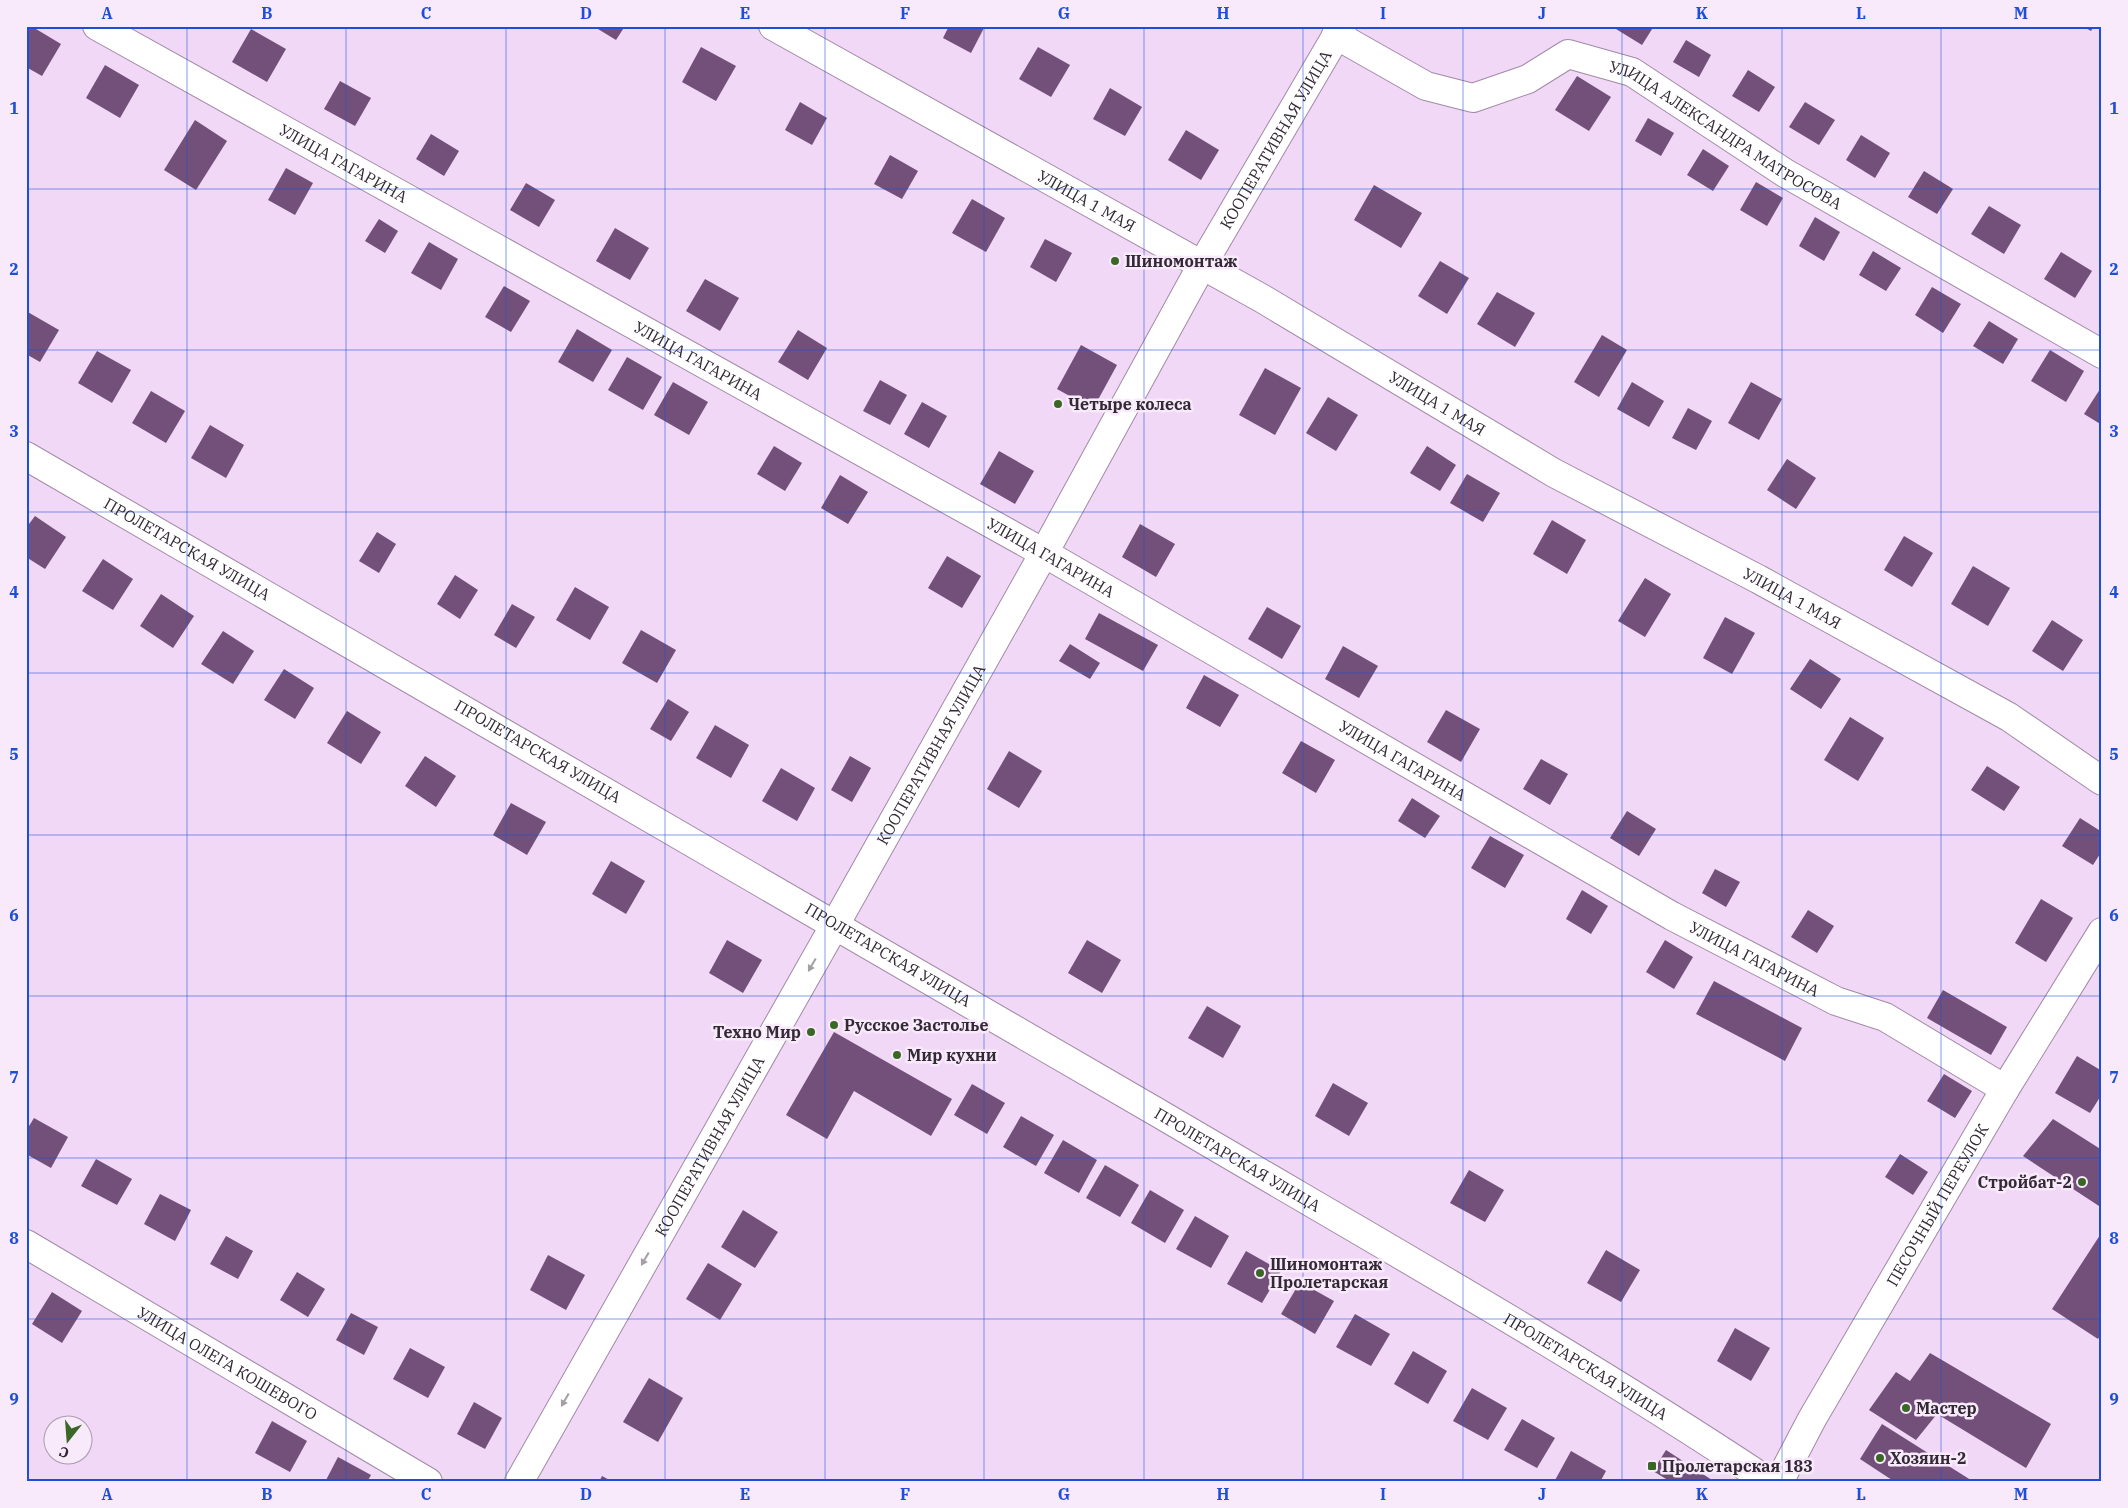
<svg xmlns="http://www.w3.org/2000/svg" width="2128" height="1508" font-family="'IBM Plex Serif',serif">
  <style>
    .building { fill: #725079 }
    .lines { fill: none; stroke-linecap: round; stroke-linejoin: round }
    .minor-casing { stroke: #a18aa6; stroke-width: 30 }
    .major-casing { stroke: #a18aa6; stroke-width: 30 }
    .minor { stroke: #fff; stroke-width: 28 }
    .major { stroke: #fff; stroke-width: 28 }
    .oneway { fill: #a39fa4 }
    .grid { fill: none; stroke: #1d4ed8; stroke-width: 1; stroke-opacity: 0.55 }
    .poi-dot { fill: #3a6725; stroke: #f8e9fb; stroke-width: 2 }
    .labels { text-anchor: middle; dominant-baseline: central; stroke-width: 5; stroke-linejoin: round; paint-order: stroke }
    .street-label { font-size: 16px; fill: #332935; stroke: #f8e9fb }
    .poi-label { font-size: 16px; font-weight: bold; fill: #332935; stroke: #f8e9fb; text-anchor: start }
    .neatline { fill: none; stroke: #1d4ed8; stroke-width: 2 }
    .grid-label { font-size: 16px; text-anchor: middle; font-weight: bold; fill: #1d4ed8 }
  </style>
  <rect width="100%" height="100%" fill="#f1d8f6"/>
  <!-- building -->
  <g class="building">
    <path d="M 26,26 L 31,26 L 61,44 L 42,76 L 26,67 Z"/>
    <path d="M 593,26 L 625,26 L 616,40 Z"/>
    <path d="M 949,26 L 985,26 L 971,53 L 943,38 Z"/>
    <path d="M 1618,26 L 1654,26 L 1642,45 L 1616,29 Z"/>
    <path d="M 2082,26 L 2094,26 L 2091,31 Z"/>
    <path d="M 251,29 L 286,49 L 267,82 L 232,62 Z"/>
    <path d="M 1686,40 L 1711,55 L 1699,77 L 1673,62 Z"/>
    <path d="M 701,47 L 736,66 L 716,101 L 682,82 Z"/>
    <path d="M 1038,47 L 1070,65 L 1051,97 L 1019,79 Z"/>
    <path d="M 105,65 L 139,85 L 120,118 L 86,98 Z"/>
    <path d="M 1748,70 L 1775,87 L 1759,112 L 1732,96 Z"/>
    <path d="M 1577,76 L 1611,97 L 1589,131 L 1555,110 Z"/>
    <path d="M 340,81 L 371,98 L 355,126 L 324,109 Z"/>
    <path d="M 1110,88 L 1142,107 L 1125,136 L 1093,119 Z"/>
    <path d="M 800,102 L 827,118 L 812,145 L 785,130 Z"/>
    <path d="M 1805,102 L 1835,120 L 1819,145 L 1789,127 Z"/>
    <path d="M 1648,118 L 1674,133 L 1661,156 L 1635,141 Z"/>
    <path d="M 195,120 L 227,141 L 196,190 L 164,170 Z"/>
    <path d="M 1186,130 L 1219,150 L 1201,180 L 1168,160 Z"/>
    <path d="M 431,134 L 459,151 L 444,176 L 416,159 Z"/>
    <path d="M 1861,135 L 1890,153 L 1875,178 L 1846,160 Z"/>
    <path d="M 1703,149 L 1729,166 L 1713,191 L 1687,175 Z"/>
    <path d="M 890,155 L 918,171 L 902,199 L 874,184 Z"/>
    <path d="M 286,168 L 313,183 L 295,215 L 268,200 Z"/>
    <path d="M 1924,171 L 1953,189 L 1937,214 L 1908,197 Z"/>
    <path d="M 1756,182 L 1783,198 L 1767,226 L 1740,210 Z"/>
    <path d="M 526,183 L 555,200 L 539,227 L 510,210 Z"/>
    <path d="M 1374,185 L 1422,213 L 1401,248 L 1354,220 Z"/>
    <path d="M 972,199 L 1005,218 L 986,252 L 952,233 Z"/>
    <path d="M 1989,206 L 2021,225 L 2004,254 L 1971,234 Z"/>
    <path d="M 1815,217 L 1840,232 L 1824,261 L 1799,246 Z"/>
    <path d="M 379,219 L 398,231 L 385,253 L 365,241 Z"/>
    <path d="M 615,228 L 649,248 L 630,280 L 596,261 Z"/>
    <path d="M 1045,239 L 1072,253 L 1056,282 L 1030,267 Z"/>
    <path d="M 429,242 L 458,259 L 441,290 L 411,273 Z"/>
    <path d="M 1873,251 L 1901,268 L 1886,291 L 1859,275 Z"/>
    <path d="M 2061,252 L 2092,271 L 2075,298 L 2044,279 Z"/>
    <path d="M 1440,261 L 1469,278 L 1447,314 L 1418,296 Z"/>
    <path d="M 705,279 L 739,298 L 720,331 L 686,311 Z"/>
    <path d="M 504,286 L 530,301 L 511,332 L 485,317 Z"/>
    <path d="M 1932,287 L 1961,304 L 1943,333 L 1915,315 Z"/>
    <path d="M 1497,292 L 1535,313 L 1515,347 L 1477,324 Z"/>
    <path d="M 26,311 L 59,330 L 40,362 L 26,354 Z"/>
    <path d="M 1989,321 L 2018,339 L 2003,364 L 1973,346 Z"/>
    <path d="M 577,329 L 612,350 L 593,382 L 558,362 Z"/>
    <path d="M 798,330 L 827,348 L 808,380 L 778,362 Z"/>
    <path d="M 1602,335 L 1627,350 L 1599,397 L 1574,382 Z"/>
    <path d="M 1081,345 L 1117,365 L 1093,409 L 1057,389 Z"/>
    <path d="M 2050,350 L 2084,371 L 2066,402 L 2031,381 Z"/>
    <path d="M 97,351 L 131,370 L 112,403 L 78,383 Z"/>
    <path d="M 627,357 L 662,377 L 643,410 L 608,390 Z"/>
    <path d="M 1265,368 L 1301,388 L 1275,435 L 1239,415 Z"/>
    <path d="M 880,380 L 907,395 L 890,425 L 863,411 Z"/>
    <path d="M 673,382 L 708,402 L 689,435 L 654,415 Z"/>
    <path d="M 1632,382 L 1664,401 L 1649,427 L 1617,409 Z"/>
    <path d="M 1751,382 L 1782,399 L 1759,440 L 1728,423 Z"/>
    <path d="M 2102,386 L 2102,425 L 2084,414 Z"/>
    <path d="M 151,391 L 185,411 L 166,443 L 132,423 Z"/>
    <path d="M 1328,397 L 1358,415 L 1336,451 L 1306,433 Z"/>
    <path d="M 922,402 L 947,416 L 929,448 L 904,434 Z"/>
    <path d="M 1688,408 L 1712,421 L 1696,450 L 1672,438 Z"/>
    <path d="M 210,425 L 244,445 L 226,478 L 191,458 Z"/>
    <path d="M 774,446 L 802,463 L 785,491 L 757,474 Z"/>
    <path d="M 1427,446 L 1456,465 L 1440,491 L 1410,473 Z"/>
    <path d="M 999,451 L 1034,471 L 1015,504 L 980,484 Z"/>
    <path d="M 1787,459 L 1816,478 L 1796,509 L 1767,490 Z"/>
    <path d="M 1467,474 L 1500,493 L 1483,522 L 1450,503 Z"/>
    <path d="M 840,475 L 868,492 L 848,524 L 821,508 Z"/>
    <path d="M 35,516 L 66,537 L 45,569 L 26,557 L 26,528 Z"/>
    <path d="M 1552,520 L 1586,540 L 1567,574 L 1533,554 Z"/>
    <path d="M 1140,524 L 1175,544 L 1156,577 L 1122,557 Z"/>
    <path d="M 377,532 L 396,544 L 379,573 L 359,561 Z"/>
    <path d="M 1904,536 L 1933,553 L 1912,587 L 1884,570 Z"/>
    <path d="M 947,556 L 981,576 L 962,608 L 928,588 Z"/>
    <path d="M 103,559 L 133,579 L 113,610 L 82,591 Z"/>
    <path d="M 1973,566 L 2010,588 L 1988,626 L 1951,604 Z"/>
    <path d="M 455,575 L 478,590 L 460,619 L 437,604 Z"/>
    <path d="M 1645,578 L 1671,594 L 1645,637 L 1618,621 Z"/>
    <path d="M 575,587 L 609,607 L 590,640 L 556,620 Z"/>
    <path d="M 161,594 L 194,616 L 173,648 L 140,626 Z"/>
    <path d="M 512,604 L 535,617 L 516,648 L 494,635 Z"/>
    <path d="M 1267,607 L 1301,626 L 1282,659 L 1248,639 Z"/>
    <path d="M 1099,613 L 1158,645 L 1143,671 L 1085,639 Z"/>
    <path d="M 1725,617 L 1755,633 L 1732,674 L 1703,658 Z"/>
    <path d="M 2052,620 L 2083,640 L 2063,671 L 2032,651 Z"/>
    <path d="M 641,630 L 676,650 L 657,683 L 622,663 Z"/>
    <path d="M 223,631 L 254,651 L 233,684 L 201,664 Z"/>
    <path d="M 1070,644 L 1100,663 L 1090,679 L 1059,661 Z"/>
    <path d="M 1343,646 L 1378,666 L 1359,698 L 1325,679 Z"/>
    <path d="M 1810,659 L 1841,679 L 1821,709 L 1790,689 Z"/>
    <path d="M 284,669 L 314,688 L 295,719 L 264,700 Z"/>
    <path d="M 1204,675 L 1239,695 L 1220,727 L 1186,708 Z"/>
    <path d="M 668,699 L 689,712 L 671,741 L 650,729 Z"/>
    <path d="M 1446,710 L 1480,729 L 1461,762 L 1427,742 Z"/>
    <path d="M 347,711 L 381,732 L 361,764 L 327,743 Z"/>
    <path d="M 1850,717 L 1884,738 L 1858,781 L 1824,760 Z"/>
    <path d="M 715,725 L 749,745 L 731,778 L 696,758 Z"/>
    <path d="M 1301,741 L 1335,760 L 1316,793 L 1282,773 Z"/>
    <path d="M 1009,751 L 1042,771 L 1019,808 L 987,789 Z"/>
    <path d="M 425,756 L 456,776 L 436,807 L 405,786 Z"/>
    <path d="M 850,756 L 871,768 L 852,802 L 831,790 Z"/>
    <path d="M 1541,759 L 1568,774 L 1550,805 L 1523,789 Z"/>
    <path d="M 1987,766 L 2020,787 L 2004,811 L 1971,790 Z"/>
    <path d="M 781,768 L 815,788 L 797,821 L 762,801 Z"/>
    <path d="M 1412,798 L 1440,816 L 1425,838 L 1398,821 Z"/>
    <path d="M 511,803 L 546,822 L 527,855 L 493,835 Z"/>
    <path d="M 1627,811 L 1656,829 L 1639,856 L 1610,838 Z"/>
    <path d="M 2080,818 L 2102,832 L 2102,851 L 2093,865 L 2062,846 Z"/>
    <path d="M 1490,836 L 1524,855 L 1505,888 L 1471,868 Z"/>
    <path d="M 611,861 L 645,881 L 626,914 L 592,894 Z"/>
    <path d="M 1715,869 L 1740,882 L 1726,907 L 1702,893 Z"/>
    <path d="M 1582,890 L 1608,906 L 1591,934 L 1566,919 Z"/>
    <path d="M 2041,899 L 2073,918 L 2046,962 L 2015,943 Z"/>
    <path d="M 1808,910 L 1834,926 L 1817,953 L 1791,937 Z"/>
    <path d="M 727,940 L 762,960 L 743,993 L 709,973 Z"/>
    <path d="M 1087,940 L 1121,960 L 1102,993 L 1068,973 Z"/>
    <path d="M 1665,940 L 1693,957 L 1674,989 L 1646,972 Z"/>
    <path d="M 1714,981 L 1802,1028 L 1785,1061 L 1696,1014 Z"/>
    <path d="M 1943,990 L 2007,1027 L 1991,1055 L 1927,1018 Z"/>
    <path d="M 1207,1006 L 1241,1026 L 1223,1058 L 1188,1038 Z"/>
    <path d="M 834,1032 L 952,1099 L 931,1136 L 854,1091 L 827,1139 L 786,1115 Z"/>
    <path d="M 2077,1056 L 2102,1071 L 2102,1094 L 2090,1113 L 2055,1093 Z"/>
    <path d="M 1944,1074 L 1972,1091 L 1955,1118 L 1927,1101 Z"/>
    <path d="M 1333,1083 L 1368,1103 L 1349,1136 L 1315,1116 Z"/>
    <path d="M 972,1084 L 1005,1103 L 987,1134 L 954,1115 Z"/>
    <path d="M 1021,1116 L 1054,1135 L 1036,1166 L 1003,1147 Z"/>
    <path d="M 34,1118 L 68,1137 L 51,1168 L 26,1154 L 26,1131 Z"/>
    <path d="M 2053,1119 L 2102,1150 L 2102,1208 L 2023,1156 Z"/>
    <path d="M 1063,1140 L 1097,1160 L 1079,1193 L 1044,1173 Z"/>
    <path d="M 1900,1154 L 1928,1172 L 1913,1195 L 1885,1177 Z"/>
    <path d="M 96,1159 L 132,1179 L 117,1205 L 81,1186 Z"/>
    <path d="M 1105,1165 L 1139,1185 L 1120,1217 L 1086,1198 Z"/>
    <path d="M 1469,1170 L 1504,1190 L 1485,1222 L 1450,1203 Z"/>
    <path d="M 1150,1190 L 1184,1210 L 1165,1243 L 1131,1223 Z"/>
    <path d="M 160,1194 L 191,1210 L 175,1241 L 144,1224 Z"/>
    <path d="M 743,1210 L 778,1232 L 755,1268 L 721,1247 Z"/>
    <path d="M 1195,1216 L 1229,1236 L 1211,1268 L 1176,1249 Z"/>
    <path d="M 2102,1232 L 2102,1333 L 2098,1339 L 2052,1309 Z"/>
    <path d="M 226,1236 L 253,1251 L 238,1279 L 210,1264 Z"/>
    <path d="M 1606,1250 L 1640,1270 L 1621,1302 L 1587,1283 Z"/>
    <path d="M 1246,1251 L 1281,1271 L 1262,1303 L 1227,1284 Z"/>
    <path d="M 548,1255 L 585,1275 L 566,1310 L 530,1290 Z"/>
    <path d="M 708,1263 L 742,1284 L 720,1320 L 686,1299 Z"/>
    <path d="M 297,1272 L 325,1289 L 308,1317 L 280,1300 Z"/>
    <path d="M 1300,1282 L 1334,1301 L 1315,1334 L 1281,1314 Z"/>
    <path d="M 52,1292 L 82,1311 L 62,1343 L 32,1324 Z"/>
    <path d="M 351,1313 L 378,1327 L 364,1355 L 336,1340 Z"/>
    <path d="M 1355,1314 L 1390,1334 L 1371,1366 L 1336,1347 Z"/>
    <path d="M 1735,1328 L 1770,1348 L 1751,1381 L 1717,1361 Z"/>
    <path d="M 410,1348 L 445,1367 L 428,1398 L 393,1379 Z"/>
    <path d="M 1413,1351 L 1447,1371 L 1428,1404 L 1394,1384 Z"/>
    <path d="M 1930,1353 L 2051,1424 L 2026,1468 L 1937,1414 L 1916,1440 L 1869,1410 L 1896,1372 L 1910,1381 Z"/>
    <path d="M 649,1378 L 683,1398 L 658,1442 L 623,1422 Z"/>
    <path d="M 1472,1388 L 1507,1408 L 1488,1440 L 1453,1421 Z"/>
    <path d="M 474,1402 L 502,1418 L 485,1449 L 457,1434 Z"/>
    <path d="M 1522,1419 L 1555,1438 L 1537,1468 L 1504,1450 Z"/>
    <path d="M 272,1421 L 307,1441 L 290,1472 L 255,1453 Z"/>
    <path d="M 1882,1424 L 1974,1482 L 1895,1482 L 1860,1459 Z"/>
    <path d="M 1666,1450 L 1715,1482 L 1671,1482 L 1653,1471 Z"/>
    <path d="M 1571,1451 L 1606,1471 L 1600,1482 L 1554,1482 Z"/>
    <path d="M 338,1457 L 371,1475 L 367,1482 L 325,1482 Z"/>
    <path d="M 602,1476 L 613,1482 L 599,1482 Z"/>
  </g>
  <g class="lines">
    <defs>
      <g id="minor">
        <path id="s1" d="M 97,26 L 1044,553 L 1672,916 L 1836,1001 L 1885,1017 L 2005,1089"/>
        <path id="s2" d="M 773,26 L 1263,299 L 1554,473 L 1758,579 L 2009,717 L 2102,781"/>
        <path id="s3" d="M 1336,35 L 1426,86 L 1473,98 L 1528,79 L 1568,54 L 1632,72 L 1785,173 L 2102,354"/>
        <path id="s4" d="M 26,1244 L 428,1482"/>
        <path id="s5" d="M 519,1482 L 836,923 L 1044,553 L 1202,265 L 1342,26"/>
        <path id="s6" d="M 1779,1482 L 1812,1419 L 2005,1089 L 2102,932"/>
      </g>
      <g id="major">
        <path id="s7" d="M 26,456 C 405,674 784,892 1160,1114 C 1365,1235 1572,1351 1769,1482"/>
      </g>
    </defs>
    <!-- minor casing -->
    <use href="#minor" class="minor-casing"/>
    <!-- major casing -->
    <use href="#major" class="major-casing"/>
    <!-- minor -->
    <use href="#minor" class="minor"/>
    <!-- major -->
    <use href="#major" class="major"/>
  </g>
  <!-- one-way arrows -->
  <defs><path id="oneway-solid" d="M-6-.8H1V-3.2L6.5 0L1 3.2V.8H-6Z" transform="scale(1.25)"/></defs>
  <g class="oneway">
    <use href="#oneway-solid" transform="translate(812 965) rotate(120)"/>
    <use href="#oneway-solid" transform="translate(645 1259) rotate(120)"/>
    <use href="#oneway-solid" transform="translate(565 1400) rotate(120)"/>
  </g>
  <!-- grid -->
  <path class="grid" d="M 187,26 L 187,1482M 346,26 L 346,1482M 506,26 L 506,1482M 665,26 L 665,1482M 825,26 L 825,1482M 984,26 L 984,1482M 1144,26 L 1144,1482M 1303,26 L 1303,1482M 1463,26 L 1463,1482M 1622,26 L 1622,1482M 1782,26 L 1782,1482M 1941,26 L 1941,1482M 26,189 L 2102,189M 26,350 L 2102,350M 26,512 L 2102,512M 26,673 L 2102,673M 26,835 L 2102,835M 26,996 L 2102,996M 26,1158 L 2102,1158M 26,1319 L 2102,1319"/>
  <!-- markers -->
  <g class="poi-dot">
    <circle cx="1115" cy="261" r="5"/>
    <circle cx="1058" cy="404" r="5"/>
    <circle cx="834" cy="1025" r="5"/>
    <circle cx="811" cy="1032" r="5"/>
    <circle cx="897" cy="1055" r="5"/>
    <circle cx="2082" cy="1182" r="5"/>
    <circle cx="1260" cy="1273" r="5"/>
    <circle cx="1906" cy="1408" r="5"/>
    <circle cx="1880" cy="1458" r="5"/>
    <rect x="1647" y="1461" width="10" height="10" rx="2.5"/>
  </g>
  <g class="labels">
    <!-- street labels -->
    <g class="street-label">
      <text stroke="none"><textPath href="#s3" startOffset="436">УЛИЦА АЛЕКСАНДРА МАТРОСОВА</textPath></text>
      <text stroke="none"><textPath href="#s5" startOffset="1541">КООПЕРАТИВНАЯ УЛИЦА</textPath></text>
      <text stroke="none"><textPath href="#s1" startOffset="282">УЛИЦА ГАГАРИНА</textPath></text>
      <text stroke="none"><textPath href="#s2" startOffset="359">УЛИЦА 1 МАЯ</textPath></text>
      <text stroke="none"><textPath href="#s1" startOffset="688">УЛИЦА ГАГАРИНА</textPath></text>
      <text stroke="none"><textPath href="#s2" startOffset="764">УЛИЦА 1 МАЯ</textPath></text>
      <text stroke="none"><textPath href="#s7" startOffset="186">ПРОЛЕТАРСКАЯ УЛИЦА</textPath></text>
      <text stroke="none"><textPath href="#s1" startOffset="1092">УЛИЦА ГАГАРИНА</textPath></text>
      <text stroke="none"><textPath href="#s2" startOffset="1169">УЛИЦА 1 МАЯ</textPath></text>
      <text stroke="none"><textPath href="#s7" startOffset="591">ПРОЛЕТАРСКАЯ УЛИЦА</textPath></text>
      <text stroke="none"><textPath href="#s5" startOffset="836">КООПЕРАТИВНАЯ УЛИЦА</textPath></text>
      <text stroke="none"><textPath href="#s1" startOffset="1498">УЛИЦА ГАГАРИНА</textPath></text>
      <text stroke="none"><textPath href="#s7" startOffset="996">ПРОЛЕТАРСКАЯ УЛИЦА</textPath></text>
      <text stroke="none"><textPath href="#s1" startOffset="1902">УЛИЦА ГАГАРИНА</textPath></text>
      <text stroke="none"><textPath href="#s5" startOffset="386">КООПЕРАТИВНАЯ УЛИЦА</textPath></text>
      <text stroke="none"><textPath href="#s7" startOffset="1401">ПРОЛЕТАРСКАЯ УЛИЦА</textPath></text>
      <text stroke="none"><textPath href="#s6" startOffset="319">ПЕСОЧНЫЙ ПЕРЕУЛОК</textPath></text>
      <text stroke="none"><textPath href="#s4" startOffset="234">УЛИЦА ОЛЕГА КОШЕВОГО</textPath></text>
      <text stroke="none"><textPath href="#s7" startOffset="1806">ПРОЛЕТАРСКАЯ УЛИЦА</textPath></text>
    </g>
    <!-- poi labels -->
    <g class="poi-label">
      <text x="1125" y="261">Шиномонтаж</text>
      <text x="1068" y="404">Четыре колеса</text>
      <text x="844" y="1025">Русское Застолье</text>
      <text x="801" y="1032" text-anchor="end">Техно Мир</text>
      <text x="907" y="1055">Мир кухни</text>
      <text x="2072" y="1182" text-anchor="end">Стройбат-2</text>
      <text x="1270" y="1264">Шиномонтаж<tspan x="1270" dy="18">Пролетарская</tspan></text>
      <text x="1916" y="1408">Мастер</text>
      <text x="1890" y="1458">Хозяин-2</text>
      <text x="1662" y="1466">Пролетарская 183</text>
    </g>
  </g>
  <!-- border -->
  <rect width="2128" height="1508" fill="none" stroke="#f8e9fb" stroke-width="55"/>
  <!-- north arrow -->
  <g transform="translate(68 1440) rotate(197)"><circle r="24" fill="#f8e9fb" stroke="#a99cac"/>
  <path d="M0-4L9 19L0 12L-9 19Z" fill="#3a6725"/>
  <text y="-8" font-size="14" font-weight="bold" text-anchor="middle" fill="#332935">С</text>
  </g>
  <rect x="28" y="28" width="2072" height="1452" class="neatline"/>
  <g class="grid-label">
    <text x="107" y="19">A</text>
    <text x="267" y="19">B</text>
    <text x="426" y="19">C</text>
    <text x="586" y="19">D</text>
    <text x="745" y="19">E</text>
    <text x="905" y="19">F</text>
    <text x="1064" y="19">G</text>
    <text x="1223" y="19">H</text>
    <text x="1383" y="19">I</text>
    <text x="1542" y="19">J</text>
    <text x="1702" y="19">K</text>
    <text x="1861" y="19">L</text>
    <text x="2021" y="19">M</text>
    <text x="14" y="114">1</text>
    <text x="2114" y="114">1</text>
    <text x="14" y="275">2</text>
    <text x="2114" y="275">2</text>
    <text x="14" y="437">3</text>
    <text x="2114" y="437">3</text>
    <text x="14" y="598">4</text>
    <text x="2114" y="598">4</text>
    <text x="14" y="760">5</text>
    <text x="2114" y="760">5</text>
    <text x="14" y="921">6</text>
    <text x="2114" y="921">6</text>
    <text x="14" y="1083">7</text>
    <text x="2114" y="1083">7</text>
    <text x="14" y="1244">8</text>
    <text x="2114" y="1244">8</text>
    <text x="14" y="1405">9</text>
    <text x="2114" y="1405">9</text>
    <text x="107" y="1500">A</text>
    <text x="267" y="1500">B</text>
    <text x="426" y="1500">C</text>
    <text x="586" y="1500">D</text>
    <text x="745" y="1500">E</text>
    <text x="905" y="1500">F</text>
    <text x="1064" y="1500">G</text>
    <text x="1223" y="1500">H</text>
    <text x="1383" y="1500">I</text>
    <text x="1542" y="1500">J</text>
    <text x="1702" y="1500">K</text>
    <text x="1861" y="1500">L</text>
    <text x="2021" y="1500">M</text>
  </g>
</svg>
